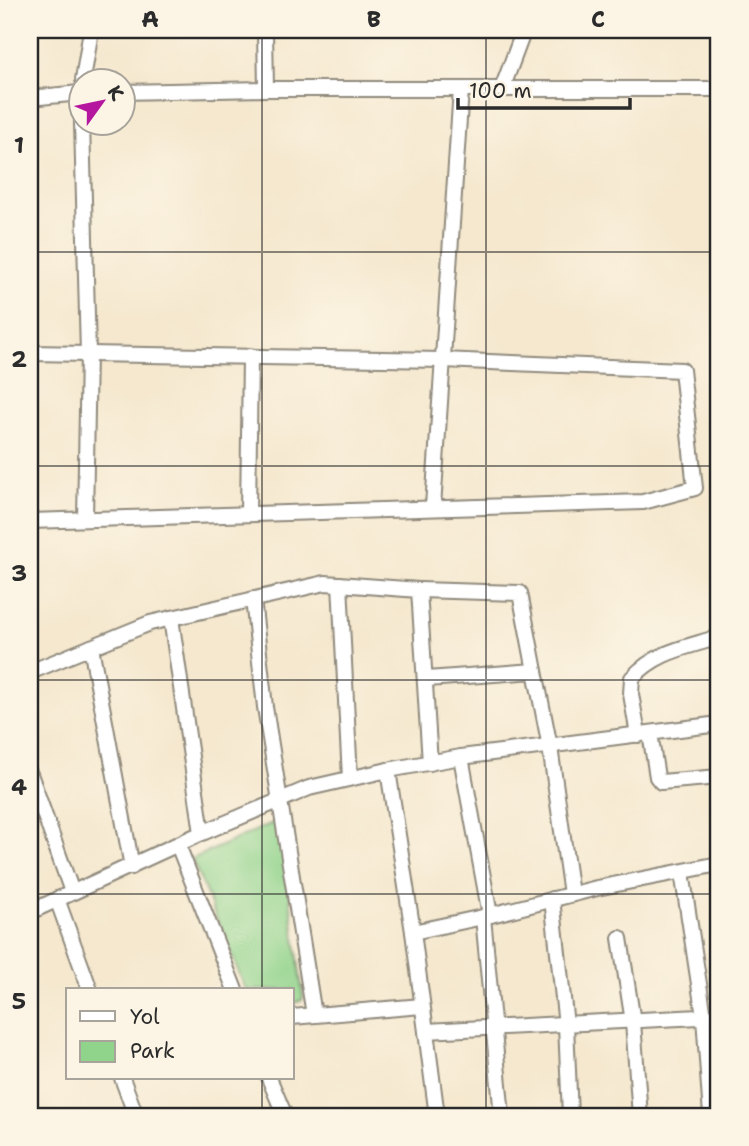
<svg xmlns="http://www.w3.org/2000/svg" width="749" height="1146" font-family="'Shantell Sans',sans-serif">
  <style>
    .green { fill: #90d38b; stroke: #5e7f5b; stroke-width: 2 }
    .lines { fill: none; stroke-linecap: round; stroke-linejoin: round }
    .street-casing { stroke: #908a7d; stroke-width: 18 }
    .street { stroke: #fff; stroke-width: 14 }
    .grid { fill: none; stroke: #2b2b2b; stroke-width: 2; stroke-opacity: 0.55 }
    .neatline { fill: none; stroke: #2b2b2b; stroke-width: 2.5 }
    .grid-label { font-size: 23px; text-anchor: middle; font-weight: bold; fill: #2b2b2b }
  </style>
  <rect width="100%" height="100%" fill="#fcf5e5"/>
  <filter id="ink" filterUnits="userSpaceOnUse"><feTurbulence type="fractalNoise" baseFrequency=".0143" numOctaves="2"/><feDisplacementMap in="SourceGraphic" scale="14" xChannelSelector="R" yChannelSelector="G"/><feConvolveMatrix kernelMatrix="1 2 1 2 8 2 1 2 1" color-interpolation-filters="sRGB"/></filter>
  <filter id="wash" filterUnits="userSpaceOnUse"><feTurbulence type="fractalNoise" baseFrequency=".00686" numOctaves="4" result="noise"/><feDisplacementMap in="SourceGraphic" scale="28" xChannelSelector="R" yChannelSelector="G"/><feGaussianBlur stdDeviation="1.57" result="paint"/><feColorMatrix in="noise" values="0 0 0 0 0 0 0 0 0 0 0 0 0 0 0 0 0 1.4 0 .05"/><feComposite in="paint" operator="in"/></filter>
  <g filter="url(#wash)">
    <rect width="100%" height="100%" fill="#f5e8cf"/>
    <!-- green -->
    <path class="green" d="M 277,821 L 280,824 L 303,997 L 302,1000 L 292,1004 L 292,990 L 246,990 L 192,859 Z"/>
  </g>
  <g filter="url(#ink)">
    <g class="lines">
      <defs>
        <g id="street">
          <path d="M 265,30 L 266,89 L 719,89"/>
          <path d="M 83,80 L 91,30"/>
          <path d="M 502,89 L 524,30"/>
          <path d="M 122,92 L 266,89"/>
          <path d="M 30,98 L 80,93"/>
          <path d="M 82,122 L 88,354 L 85,519"/>
          <path d="M 30,353 L 443,360 L 682,370 L 695,488 L 643,502 L 30,521"/>
          <path d="M 433,507 L 461,89"/>
          <path d="M 248,514 L 250,356"/>
          <path d="M 340,584 L 350,778"/>
          <path d="M 419,590 L 520,593 L 535,671"/>
          <path d="M 253,599 L 265,707 L 314,1015"/>
          <path d="M 171,618 L 202,833"/>
          <path d="M 91,647 L 132,867"/>
          <path d="M 30,672 L 150,623 L 325,583 L 419,590 L 430,763"/>
          <path d="M 427,679 L 535,671 L 550,747 L 571,894"/>
          <path d="M 650,733 L 657,777 L 661,782 L 719,777"/>
          <path d="M 638,735 L 631,694 L 632,678 C 657,651 685,648 719,637"/>
          <path d="M 461,757 L 490,915"/>
          <path d="M 388,770 L 413,932 L 437,1116"/>
          <path d="M 30,774 L 72,892"/>
          <path d="M 178,845 L 235,990"/>
          <path d="M 682,872 L 704,1017 L 711,1116"/>
          <path d="M 57,899 L 90,990"/>
          <path d="M 552,899 L 566,1025 L 570,1116"/>
          <path d="M 30,912 L 202,833 L 309,788 L 388,770 L 461,757 L 719,724"/>
          <path d="M 483,917 L 502,1116"/>
          <path d="M 413,932 L 483,917 L 597,888 L 719,864"/>
          <path d="M 620,938 L 633,1022 L 640,1116"/>
          <path d="M 292,1017 L 422,1006"/>
          <path d="M 426,1031 L 719,1016"/>
          <path d="M 122,1078 L 136,1116"/>
          <path d="M 269,1078 L 285,1116"/>
        </g>
      </defs>
      <!-- street casing -->
      <use href="#street" class="street-casing"/>
      <!-- street -->
      <use href="#street" class="street"/>
    </g>
  </g>
  <!-- grid -->
  <path class="grid" d="M 262,30 L 262,990M 486,30 L 486,1116M 30,252 L 719,252M 30,466 L 719,466M 30,680 L 719,680M 30,894 L 719,894M 262,1078 L 262,1116"/>
  <!-- margin -->
  <rect width="749" height="1146" fill="none" stroke="#fcf5e5" stroke-width="77"/>
  <!-- legend -->
  <rect x="66" y="988" width="228" height="91" fill="#fcf5e5" stroke="#a8a49b" stroke-width="2"/>
  <rect x="80" y="1011" width="35" height="10" fill="#ffffff" stroke="#a8a49b" stroke-width="2"/>
  <text x="130" y="1024" font-size="21" fill="#2b2b2b">Yol</text>
  <rect x="80" y="1041" width="35" height="21" fill="#90d38b" stroke="#a8a49b" stroke-width="2"/>
  <text x="130" y="1058" font-size="21" fill="#2b2b2b">Park</text>
  <!-- north arrow -->
  <g transform="translate(102 102) rotate(57)"><circle r="33" fill="#fcf5e5" stroke="#a8a49b" stroke-width="2"/>
  <path d="M0-5L12 26L0 18L-12 26Z" fill="#b5179e"/>
  <text y="-10" font-size="19" font-weight="bold" text-anchor="middle" fill="#2b2b2b">K</text>
  </g>
  <!-- scale -->
  <path d="M458 98v10h172v-10" fill="none" stroke="#2b2b2b" stroke-width="3.5"/>
  <text x="469" y="98" font-size="21" fill="#2b2b2b" stroke="#fcf5e5" stroke-width="5" paint-order="stroke">100 m</text>
  <rect x="38" y="38" width="672" height="1070" class="neatline"/>
  <g class="grid-label">
    <text x="150" y="27">A</text>
    <text x="374" y="27">B</text>
    <text x="598" y="27">C</text>
    <text x="19" y="153">1</text>
    <text x="19" y="367">2</text>
    <text x="19" y="581">3</text>
    <text x="19" y="795">4</text>
    <text x="19" y="1009">5</text>
  </g>
</svg>
